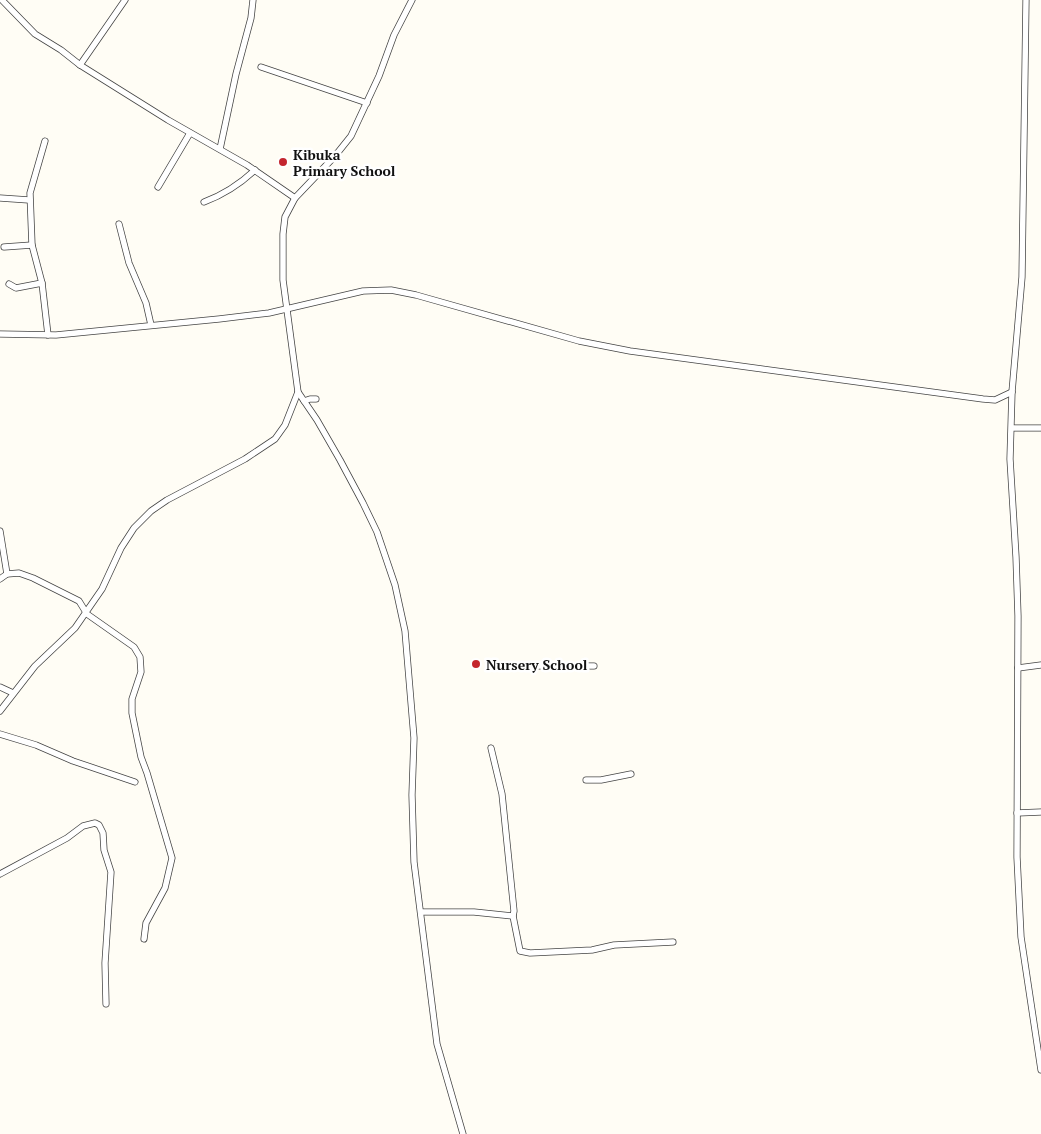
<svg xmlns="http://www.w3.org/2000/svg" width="1041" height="1134" font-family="'PT Serif',serif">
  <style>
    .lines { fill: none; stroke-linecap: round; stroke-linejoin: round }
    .minor-casing { stroke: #444; stroke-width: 7 }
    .minor { stroke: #fff; stroke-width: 5.5 }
    .poi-dot { fill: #c4262e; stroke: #fff; stroke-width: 2 }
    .labels { text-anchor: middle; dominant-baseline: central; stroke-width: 5; stroke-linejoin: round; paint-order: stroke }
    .poi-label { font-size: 14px; font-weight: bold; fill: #111; stroke: #fff; text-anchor: start }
  </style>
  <rect width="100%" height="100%" fill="#fffdf5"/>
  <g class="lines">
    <defs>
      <g id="minor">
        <path d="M 2,0 L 35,34 L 61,50 L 80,65 L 168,120 L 247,165 L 295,198"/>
        <path d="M 412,0 L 394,35 L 379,76 L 351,136 L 335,156 L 295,198 L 285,217 L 283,234 L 283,280 L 298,392 L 317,420 L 340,460 L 363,503 L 377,532 L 395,585 L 405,631 L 414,738 L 412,795 L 414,862 L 437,1044 L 463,1134"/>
        <path d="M 1026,0 L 1022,277 L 1012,392 L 1010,459 L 1016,557 L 1018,616 L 1017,857 L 1021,937 L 1041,1070"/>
        <path d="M 80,65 L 125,0"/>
        <path d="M 261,67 L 367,103"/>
        <path d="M 45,141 L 30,193 L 32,245 L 42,283 L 48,335"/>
        <path d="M 220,149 L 236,74 L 251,18 L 253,0"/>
        <path d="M 158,187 L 190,133"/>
        <path d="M 0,198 L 29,200"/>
        <path d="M 204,202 C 223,195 240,184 255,170"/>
        <path d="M 119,224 L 129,263 L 146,303 L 151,325"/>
        <path d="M 4,247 L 32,245"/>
        <path d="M 9,284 L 16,288 L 42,283"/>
        <path d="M 0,334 L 56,335 L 219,319 L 269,313 L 363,291 L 391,290 L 416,295 L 579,341 L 630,351 L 983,399 L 995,400 L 1012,392"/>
        <path d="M 304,401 L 310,399 L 316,399"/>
        <path d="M 1012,428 L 1041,428"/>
        <path d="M 0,531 L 7,574"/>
        <path d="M 0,579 L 7,574 L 19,573 L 33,578 L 79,601 L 87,614 L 134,647 L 140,657 L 141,672 L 132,699 L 132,713 L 141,757 L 147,773 L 172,858 L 165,888 L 146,923 L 144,939"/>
        <path d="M 539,666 L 594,666"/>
        <path d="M 1018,668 L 1041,665"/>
        <path d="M 0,687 L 13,693"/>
        <path d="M 0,711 L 35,666 L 75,628 L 102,589 L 121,548 L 134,528 L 151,511 L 167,500 L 245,459 L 275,439 L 285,425 L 298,392"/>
        <path d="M 0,734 L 36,745 L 73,761 L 135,782"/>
        <path d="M 491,748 L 502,794 L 514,911 L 513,916 L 520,951 L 530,953 L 592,950 L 614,945 L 673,942"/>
        <path d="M 586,780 L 601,780 L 631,774"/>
        <path d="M 1017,813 L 1041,812"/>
        <path d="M 0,874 L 67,838 L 83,826 L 95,823 L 99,825 L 103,833 L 104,850 L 111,872 L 105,963 L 106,1004"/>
        <path d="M 421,912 L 474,912 L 513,916"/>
      </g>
    </defs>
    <!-- minor casing -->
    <use href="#minor" class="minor-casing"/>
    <!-- minor -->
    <use href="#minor" class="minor"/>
  </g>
  <!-- markers -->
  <g class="poi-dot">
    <circle cx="283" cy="162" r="5"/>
    <circle cx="476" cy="664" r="5"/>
  </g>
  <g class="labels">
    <!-- poi labels -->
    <g class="poi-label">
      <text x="293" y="154">Kibuka<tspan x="293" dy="16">Primary School</tspan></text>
      <text x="486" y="664">Nursery School</text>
    </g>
  </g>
</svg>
